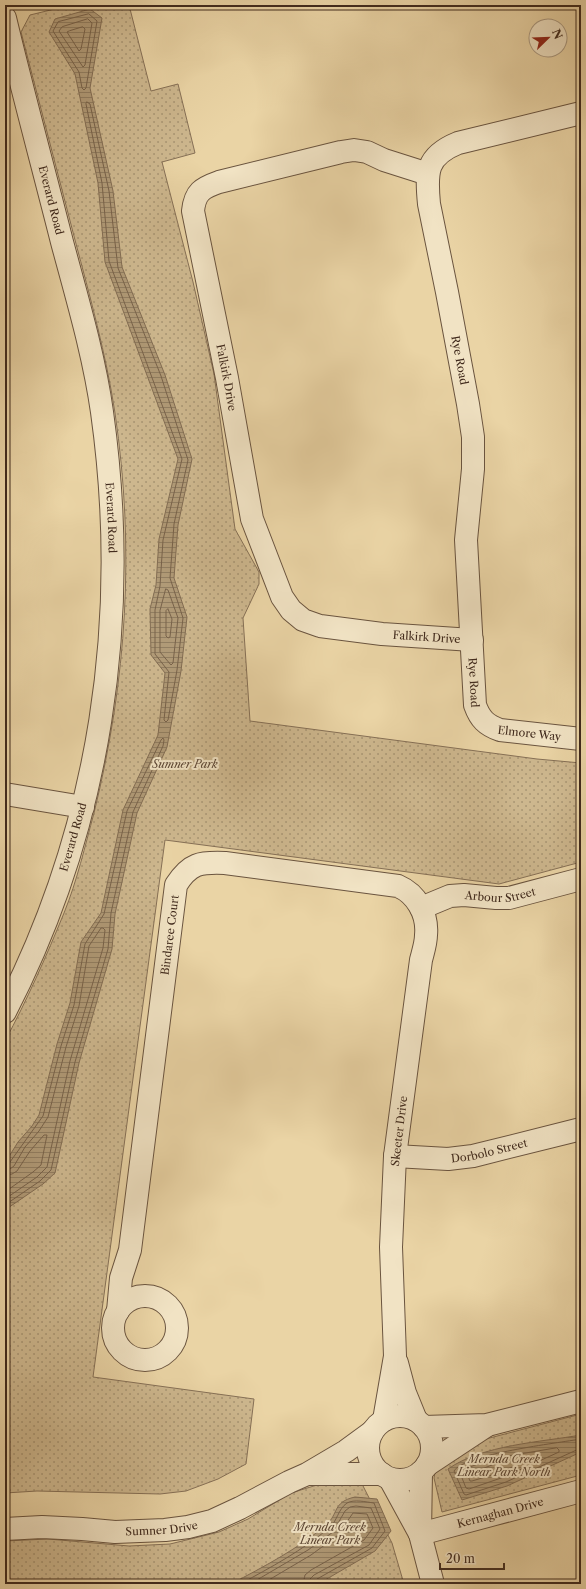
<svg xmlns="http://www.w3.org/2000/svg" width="586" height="1589" font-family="'Libre Caslon Text',serif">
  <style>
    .park { fill: url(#park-dots); stroke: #867056 }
    .water { fill: url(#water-rules); stroke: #836d53 }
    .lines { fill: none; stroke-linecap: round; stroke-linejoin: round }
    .shore { stroke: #78624a; stroke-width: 1 }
    .minor-casing { stroke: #6a543f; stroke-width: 24 }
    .minor { stroke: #f1e3c4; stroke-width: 22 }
    .labels { text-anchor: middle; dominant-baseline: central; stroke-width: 4; stroke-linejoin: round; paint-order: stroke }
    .street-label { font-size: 11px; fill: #402a1d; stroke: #f1e3c4 }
    .park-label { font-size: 11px; font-style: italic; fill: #5c4634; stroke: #f1e3c4 }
  </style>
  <defs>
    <pattern id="park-dots" width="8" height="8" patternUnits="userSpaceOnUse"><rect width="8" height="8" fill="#cdb78e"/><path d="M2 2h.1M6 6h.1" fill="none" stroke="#a89573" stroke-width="1.8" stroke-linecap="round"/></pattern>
    <pattern id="water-rules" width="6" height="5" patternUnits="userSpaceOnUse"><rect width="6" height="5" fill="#b09a77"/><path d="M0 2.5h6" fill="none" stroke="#917e61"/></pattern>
  </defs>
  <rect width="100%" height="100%" fill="#ead4a5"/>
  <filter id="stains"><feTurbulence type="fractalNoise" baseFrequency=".005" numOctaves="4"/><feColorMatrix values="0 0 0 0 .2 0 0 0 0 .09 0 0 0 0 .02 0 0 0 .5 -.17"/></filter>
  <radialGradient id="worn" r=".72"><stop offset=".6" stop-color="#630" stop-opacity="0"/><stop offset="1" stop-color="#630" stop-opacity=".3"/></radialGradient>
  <!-- park -->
  <g class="park">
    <path d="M 71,5 L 129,5 L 151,91 L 178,84 L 195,153 L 162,162 L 193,282 L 214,374 L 235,529 L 259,572 L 259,584 L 243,618 L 250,721 L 537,759 L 581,763 L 581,862 L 499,884 L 165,840 L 93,1377 L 254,1399 L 246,1464 L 218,1479 L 186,1491 L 160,1494 L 37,1491 L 5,1493 L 5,1041 C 27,1000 46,957 64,913 C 77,881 85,846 94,813 C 127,679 135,549 115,413 C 106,354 90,297 75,240 C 57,171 39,101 21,32 L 30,15 Z"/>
    <path d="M 581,1414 L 581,1475 L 442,1512 L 434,1478 L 435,1473 L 482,1440 Z"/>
    <path d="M 361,1482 L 392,1543 L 404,1584 L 5,1584 L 5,1541 L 48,1539 L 129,1546 L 170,1544 L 219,1532 L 248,1519 L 291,1493 L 317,1485 Z"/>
  </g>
  <!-- water -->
  <g class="water">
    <path d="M 90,9 L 102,18 L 90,88 L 113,191 L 122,267 L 165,375 L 192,459 L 178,525 L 174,578 L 187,617 L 181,671 L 167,747 L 137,813 L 115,914 L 112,949 L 79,1063 L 55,1173 L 43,1184 L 5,1210 L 5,1163 L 18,1142 L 32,1126 L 39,1115 L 57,1044 L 70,1003 L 81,942 L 101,913 L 123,810 L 158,735 L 165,673 L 151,655 L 150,609 L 156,585 L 159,539 L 178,459 L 105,262 L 98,183 L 75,74 L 49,32 L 55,19 Z"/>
    <path d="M 581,1435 L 581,1452 L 507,1486 L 462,1500 L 448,1469 C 482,1445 541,1442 581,1435 Z"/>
    <path d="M 355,1497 L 377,1499 L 391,1531 L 375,1551 L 325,1580 L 313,1584 L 231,1584 C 263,1567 298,1549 326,1525 C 339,1514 332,1502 355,1497 Z"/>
  </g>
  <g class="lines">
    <!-- shore -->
    <g class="shore">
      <path d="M 89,14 L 97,21 L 86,88 L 84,90 L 82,88 L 79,72 L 53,31 L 58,22 Z"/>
      <path d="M 88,19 L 92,23 L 85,65 L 83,67 L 59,31 L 62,27 Z"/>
      <path d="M 83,27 L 85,29 L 81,49 L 79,51 L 67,32 L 69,31 Z"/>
      <path d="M 87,102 L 90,104 L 109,191 L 118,268 L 161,376 L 188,460 L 174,524 L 170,578 L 183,618 L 177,670 L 168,720 L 166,722 L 164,720 L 169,672 L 155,654 L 155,610 L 160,586 L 163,540 L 182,459 L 109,261 L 102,183 L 86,104 Z"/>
      <path d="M 166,589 L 168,590 L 178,618 L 173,663 L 171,665 L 160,652 L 160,611 Z"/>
      <path d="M 168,609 L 172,619 L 170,637 L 168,638 L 166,636 L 166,611 Z"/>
      <path d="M 5,1164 L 10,1162 L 43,1116 L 61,1046 L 74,1005 L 85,944 L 104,914 L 127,811 L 161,740 L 163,738 L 164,740 L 163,746 L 133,812 L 111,913 L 108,949 L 75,1062 L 51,1170 L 40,1181 L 5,1205"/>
      <path d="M 5,1169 L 10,1169 L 14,1166 L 25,1147 L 39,1131 L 48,1117 L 66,1047 L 79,1006 L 89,946 L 101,928 L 103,928 L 105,930 L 103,948 L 70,1061 L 47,1167 L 37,1177 L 5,1199"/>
      <path d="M 5,1175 L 12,1174 L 17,1171 L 30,1151 L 44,1135 L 47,1135 L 41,1165 L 33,1172 L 5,1192"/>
      <path d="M 581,1439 C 558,1443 464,1454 454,1471 L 464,1494 L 466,1495 L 506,1482 L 581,1448"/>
      <path d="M 557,1448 L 559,1450 L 559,1452 L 504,1477 L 469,1489 L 466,1488 L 460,1473 L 462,1470 L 491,1459 Z"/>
      <path d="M 515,1461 L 517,1463 L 516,1465 L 502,1472 L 472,1481 L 470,1481 L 468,1476 L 469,1474 L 492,1465 Z"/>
      <path d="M 240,1584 C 270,1568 303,1550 329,1528 C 337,1522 338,1509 347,1503 C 354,1499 366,1502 374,1503 L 385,1531 L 372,1548 L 317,1579 L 314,1584"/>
      <path d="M 250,1584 L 308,1550 L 333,1532 L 345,1511 L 350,1507 L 356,1506 L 371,1508 L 380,1529 L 369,1545 L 314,1575 L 310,1579 L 309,1584"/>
      <path d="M 262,1584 L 311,1555 L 337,1536 L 353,1513 L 367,1514 L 373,1528 L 364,1540 L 311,1570 L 305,1575 L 303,1584"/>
    </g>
    <defs>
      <g id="minor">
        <path id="s1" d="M 5,18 C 23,93 43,167 62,242 C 77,298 94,355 102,412 C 131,619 101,826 5,1012"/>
        <path id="s2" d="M 581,113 L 458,143 C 426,156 426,172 429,204 L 447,292 L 468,404 L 473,437 L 473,469 L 466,540 L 475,705 C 480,719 486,725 500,730 L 581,739"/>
        <path id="s3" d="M 428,174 L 384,160 L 367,152 L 354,150 L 341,152 L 219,182 C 202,188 195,192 193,211 L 227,378 L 252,519 L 282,597 L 291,610 L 303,620 L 320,626 L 382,634 L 472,640"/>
        <path d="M 5,794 L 83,807"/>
        <path id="s4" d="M 421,908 L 450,896 L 464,895 L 496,898 L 509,898 L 581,879"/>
        <path id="s5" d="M 395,1156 L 448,1159 L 473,1156 L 581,1129"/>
        <circle cx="145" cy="1328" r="32"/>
        <path id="s6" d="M 118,1311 L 121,1278 L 130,1250 L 176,885 C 190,863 200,862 225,863 L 398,886 C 417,894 428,915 426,935 C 426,943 423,952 421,960 L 395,1156 L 391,1247 L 395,1356 L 384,1420"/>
        <path d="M 397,1363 L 405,1393 L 416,1420"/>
        <circle cx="400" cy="1448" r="32"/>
        <path d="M 424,1427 L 487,1425 L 581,1401"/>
        <path d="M 427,1465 L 486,1426"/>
        <path d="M 309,1474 L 382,1474"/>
        <path d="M 390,1479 L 420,1534 L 433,1584"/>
        <path id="s7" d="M 5,1529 L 42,1527 L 82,1529 L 115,1532 L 165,1530 L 188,1527 L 212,1521 L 240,1508 L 289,1482 L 307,1474 L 346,1451 L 372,1432"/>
        <path id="s8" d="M 420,1534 L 581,1491"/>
        <path d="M 420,1534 L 421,1472"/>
      </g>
    </defs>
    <!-- minor casing -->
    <use href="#minor" class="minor-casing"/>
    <!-- minor -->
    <use href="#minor" class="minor"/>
  </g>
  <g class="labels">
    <!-- street labels -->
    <g class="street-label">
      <text stroke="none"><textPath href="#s1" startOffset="188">Everard Road</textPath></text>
      <text stroke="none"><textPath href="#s2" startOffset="361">Rye Road</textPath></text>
      <text stroke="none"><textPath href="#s3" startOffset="429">Falkirk Drive</textPath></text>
      <text stroke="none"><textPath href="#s1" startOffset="512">Everard Road</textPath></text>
      <text stroke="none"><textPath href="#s3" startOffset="813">Falkirk Drive</textPath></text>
      <text stroke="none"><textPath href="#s2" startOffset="685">Rye Road</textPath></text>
      <text stroke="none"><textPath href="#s2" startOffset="774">Elmore Way</textPath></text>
      <text transform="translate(73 837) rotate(-74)">Everard Road</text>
      <text stroke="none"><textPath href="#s4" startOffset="82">Arbour Street</textPath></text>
      <text stroke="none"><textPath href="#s6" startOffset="380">Bindaree Court</textPath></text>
      <text transform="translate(399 1131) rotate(-83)">Skeeter Drive</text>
      <text stroke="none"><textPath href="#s5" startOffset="95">Dorbolo Street</textPath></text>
      <text stroke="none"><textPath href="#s8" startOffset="83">Kernaghan Drive</textPath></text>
      <text stroke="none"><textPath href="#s7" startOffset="157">Sumner Drive</textPath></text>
    </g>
    <!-- park labels -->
    <g class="park-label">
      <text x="185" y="764">Sumner Park</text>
      <text x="504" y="1459">Mernda Creek<tspan x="504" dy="13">Linear Park North</tspan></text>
      <text x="330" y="1527">Mernda Creek<tspan x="330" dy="13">Linear Park</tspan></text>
    </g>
  </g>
  <!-- margin -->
  <rect width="586" height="1589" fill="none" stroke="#ead4a5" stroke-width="20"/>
  <rect x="6" y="6" width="574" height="1577" fill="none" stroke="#402a1d" stroke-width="2"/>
  <rect x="10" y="10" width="566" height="1569" fill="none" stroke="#402a1d"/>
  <!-- north arrow -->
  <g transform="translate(548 38) rotate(67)"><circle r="19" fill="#f1e3c4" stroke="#aa9981"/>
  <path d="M0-3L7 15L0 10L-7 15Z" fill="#8f2418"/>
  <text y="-6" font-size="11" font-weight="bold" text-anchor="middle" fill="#402a1d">N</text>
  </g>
  <!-- scale -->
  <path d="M440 1563v6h64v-6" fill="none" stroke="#402a1d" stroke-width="2"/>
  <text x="446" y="1563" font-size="12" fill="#402a1d" stroke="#f1e3c4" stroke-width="3" paint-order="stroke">20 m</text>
  <rect width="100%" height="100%" filter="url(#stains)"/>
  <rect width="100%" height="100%" fill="url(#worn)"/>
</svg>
